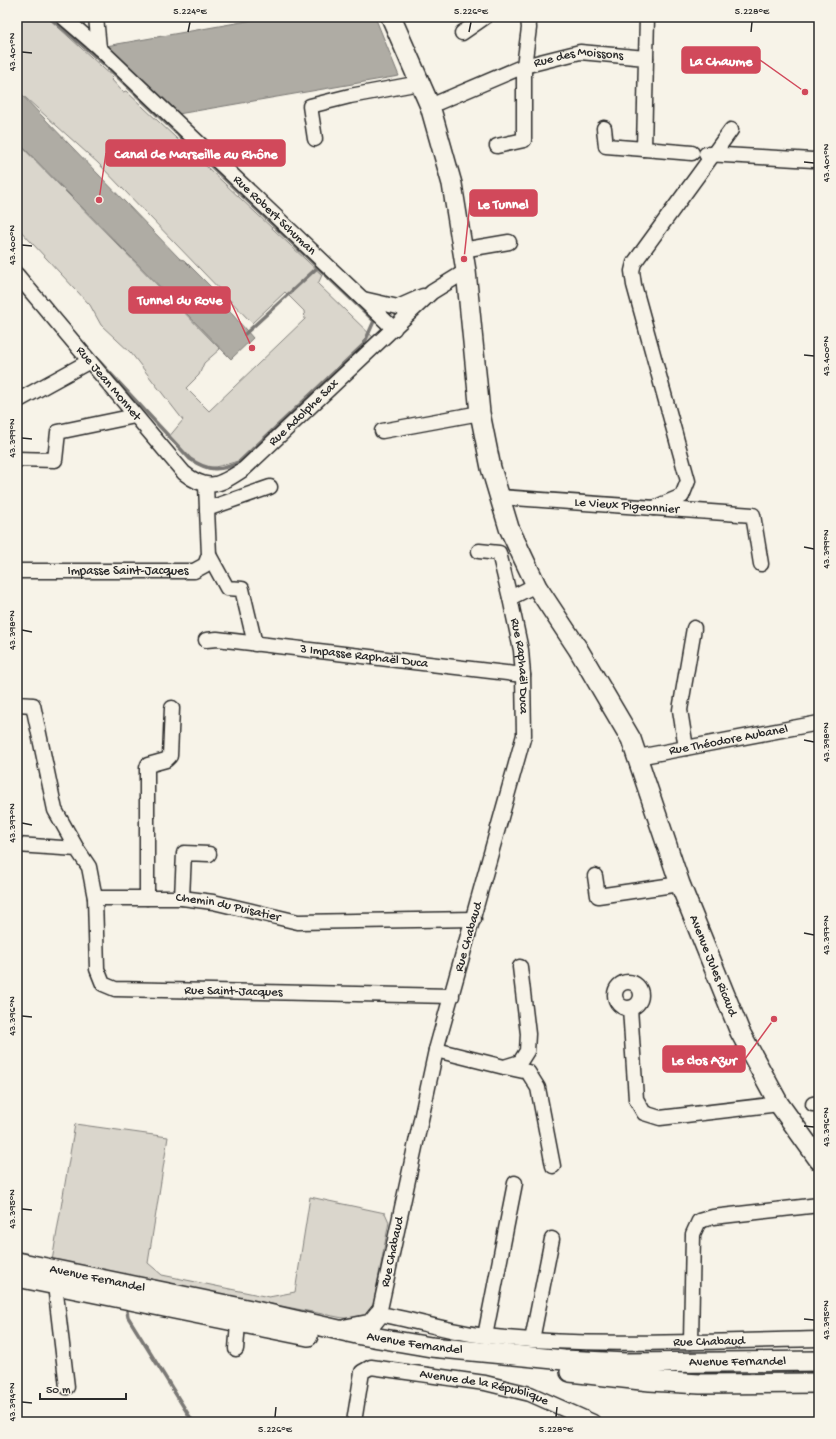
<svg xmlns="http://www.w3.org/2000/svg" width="836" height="1439" font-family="'Gochi Hand',sans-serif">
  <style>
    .green { fill: #dad6cc; stroke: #82807c }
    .water { fill: #afaca4; stroke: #7a7874 }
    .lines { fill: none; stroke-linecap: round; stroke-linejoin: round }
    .stream { stroke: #7a7874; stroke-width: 3.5 }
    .street-casing { stroke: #2b2b2b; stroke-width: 17 }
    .secondary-casing { stroke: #2b2b2b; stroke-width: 22 }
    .street { stroke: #f7f3e8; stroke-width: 14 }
    .secondary { stroke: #f7f3e8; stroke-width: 19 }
    .ticks { fill: none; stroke: #2b2b2b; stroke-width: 1.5 }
    .labels { text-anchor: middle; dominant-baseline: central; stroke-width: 3.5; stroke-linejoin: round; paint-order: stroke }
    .street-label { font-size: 13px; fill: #2b2b2b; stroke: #f7f3e8 }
    .leader { fill: none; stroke: #d1495b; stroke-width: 1.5 }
    .callout-dot { fill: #d1495b; stroke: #f7f3e8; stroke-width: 1.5 }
    .callout { fill: #d1495b; stroke: #d1495b; stroke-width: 1.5 }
    .callout-label { font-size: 14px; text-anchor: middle; font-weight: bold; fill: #fff }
    .neatline { fill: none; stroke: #2b2b2b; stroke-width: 1.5 }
    .ticks-label { font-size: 10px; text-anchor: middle; fill: #2b2b2b }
  </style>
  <rect width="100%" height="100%" fill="#f7f3e8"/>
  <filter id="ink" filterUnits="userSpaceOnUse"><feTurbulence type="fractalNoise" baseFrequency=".025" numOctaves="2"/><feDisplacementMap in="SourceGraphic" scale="8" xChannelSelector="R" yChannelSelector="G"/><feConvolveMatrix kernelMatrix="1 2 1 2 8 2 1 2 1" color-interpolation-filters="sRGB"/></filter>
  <g filter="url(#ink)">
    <!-- green -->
    <g class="green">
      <path d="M 17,17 L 47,17 L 113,77 L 111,79 L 123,92 L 126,91 L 322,275 L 318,284 L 378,342 L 241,460 C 198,474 199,468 168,438 L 183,420 L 131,353 L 101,325 L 90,305 L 17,227 L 17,142 L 220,349 L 204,363 L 199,375 L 186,388 L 209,411 L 305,319 L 304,311 L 285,292 L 252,323 L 98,163 L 17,90 Z"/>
      <path d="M 75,1124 L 168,1137 L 148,1263 L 162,1275 L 269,1297 L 295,1292 L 310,1197 L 385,1213 L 389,1222 L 372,1311 L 362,1319 L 343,1318 L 52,1261 Z"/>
    </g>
    <!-- water -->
    <g class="water">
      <path d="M 270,17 L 375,17 L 399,76 L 178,114 L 106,46 Z"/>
      <path d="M 17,90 L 180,259 L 184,260 L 212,288 L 212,291 L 253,338 L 231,359 L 17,141 Z"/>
    </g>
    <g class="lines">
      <!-- stream -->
      <g class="stream">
        <path d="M 49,17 L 106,66 L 374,321 L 364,344 L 239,462 C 220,472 208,471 190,459 L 96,358"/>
        <path d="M 17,265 L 24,273"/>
        <path d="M 245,334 L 318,267"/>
        <path d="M 127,1311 L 128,1317 L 193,1422"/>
      </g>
      <defs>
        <g id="street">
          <path id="s1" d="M 63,17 L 99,48 L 394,329"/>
          <path d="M 96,17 L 99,48"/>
          <path d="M 462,33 L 485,17"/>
          <path d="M 646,58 L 647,17"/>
          <path id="s2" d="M 430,106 L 524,66 L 580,52 L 646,58 L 644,149 L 606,146 L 604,128"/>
          <path d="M 315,139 L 310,106 L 350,96 L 420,83"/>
          <path d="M 497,146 L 524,140 L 524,66 L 529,28 L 528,17"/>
          <path d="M 644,149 L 692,153"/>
          <path d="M 706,154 L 813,160 L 819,159"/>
          <path d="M 462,250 L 509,242"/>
          <path id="s3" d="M 17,275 L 184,473 C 209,493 221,484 244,469 L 432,292 L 466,271"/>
          <path d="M 363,299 L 398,307 L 423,296"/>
          <path d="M 17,401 L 88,362"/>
          <path d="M 382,431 L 480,413"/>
          <path d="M 17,459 L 55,460 L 58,432 L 135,416"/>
          <path d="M 206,485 L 207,509 L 270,487"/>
          <path id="s4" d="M 501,497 L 753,515 L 761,564"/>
          <path d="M 654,508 L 682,496 L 688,481 L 634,285 L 632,271 L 634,263 L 731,130"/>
          <path d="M 479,551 L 499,553 L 510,598"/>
          <path d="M 209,555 L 227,588 L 242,589 L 255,644"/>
          <path id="s5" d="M 17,571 L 194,571 L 205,565 L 209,555 L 207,509"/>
          <path id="s6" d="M 536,585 L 510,598 L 521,650 L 523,675 L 524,735 L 436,1050 L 379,1314 C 415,1320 449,1332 486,1336 C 597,1348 708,1341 819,1339"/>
          <path id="s7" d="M 206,640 L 217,639 L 523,675"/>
          <path d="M 17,704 L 33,705 L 55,810 L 77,849"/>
          <path d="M 686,748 L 680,710 L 694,628"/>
          <path id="s8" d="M 638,757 L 819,723"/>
          <path id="s9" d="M 17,845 L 77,849 L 89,867 L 95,898 L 97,969 L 103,984 L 115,989 L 452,996"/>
          <path d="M 595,876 L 598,896 L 680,884"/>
          <path id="s10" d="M 95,898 L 182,898 L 213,902 L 298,922 L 474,919"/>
          <path d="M 147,898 L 147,768 L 148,765 L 166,760 L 170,756 L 172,708"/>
          <path d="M 182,898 L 184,853 L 209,854"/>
          <circle cx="628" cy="995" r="13"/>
          <path d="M 630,1008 L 636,1099 L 644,1113 L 660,1118 L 779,1104"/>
          <path d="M 436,1050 L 504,1067 L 520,1062 L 527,1051 L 528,1034 L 520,967"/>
          <path d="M 505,1067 L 528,1072 L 538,1088 L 553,1166"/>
          <path d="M 813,1104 L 819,1103"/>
          <path d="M 55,1285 L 67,1387"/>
          <path d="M 485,1336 L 515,1183"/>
          <path d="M 532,1340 L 552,1239"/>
          <path d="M 691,1342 L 693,1234 L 699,1221 L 713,1217 L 819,1205"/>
          <path d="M 236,1349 L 238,1323"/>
          <path id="s11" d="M 354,1422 L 362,1372 L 371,1367 L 485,1383 L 530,1394 L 593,1422"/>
        </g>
        <g id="secondary">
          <path id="s12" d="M 391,17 L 430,106 L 452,184 L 466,271 L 480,413 L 491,468 L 509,528 L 537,587 L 578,649 L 631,739 L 680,884 L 740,1032 L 779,1104 L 819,1160"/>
          <path id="s13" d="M 17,1262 L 251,1310 L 361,1335 L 431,1347 L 564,1360 L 626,1363 L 819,1361"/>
          <path d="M 17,1277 L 308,1336"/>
          <path d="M 346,1329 L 371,1324 L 379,1314"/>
          <path d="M 570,1372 L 650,1381 L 700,1384 L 819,1383"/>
        </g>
      </defs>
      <!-- street casing -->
      <use href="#street" class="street-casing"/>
      <!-- secondary casing -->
      <use href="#secondary" class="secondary-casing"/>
      <!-- street -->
      <use href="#street" class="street"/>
      <!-- secondary -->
      <use href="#secondary" class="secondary"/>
    </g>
  </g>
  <!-- ticks -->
  <path class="ticks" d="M 188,32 L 190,22M 469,32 L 471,22M 751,32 L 752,22M 22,52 L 32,53M 804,162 L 814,163M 22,245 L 32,246M 804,355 L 814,356M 22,438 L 32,439M 804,547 L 814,549M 22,630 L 32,632M 804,740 L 814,742M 22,823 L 32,825M 804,933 L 814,935M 22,1016 L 32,1017M 804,1126 L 814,1127M 22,1209 L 32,1210M 804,1319 L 814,1320M 22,1402 L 32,1403M 275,1417 L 276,1407M 556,1417 L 557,1407"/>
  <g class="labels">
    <!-- street labels -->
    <g class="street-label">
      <text stroke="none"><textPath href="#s2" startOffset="158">Rue des Moissons</textPath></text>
      <text stroke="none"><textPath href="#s1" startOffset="290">Rue Robert Schuman</textPath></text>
      <text stroke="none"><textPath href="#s3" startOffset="142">Rue Jean Monnet</textPath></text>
      <text stroke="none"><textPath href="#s3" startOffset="408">Rue Adolphe Sax</textPath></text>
      <text stroke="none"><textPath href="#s4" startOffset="126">Le Vieux Pigeonnier</textPath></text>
      <text stroke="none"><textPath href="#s5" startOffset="111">Impasse Saint-Jacques</textPath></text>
      <text stroke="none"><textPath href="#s7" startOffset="159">3 Impasse Raphaël Duca</textPath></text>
      <text stroke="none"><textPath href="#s6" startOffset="98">Rue Raphaël Duca</textPath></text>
      <text stroke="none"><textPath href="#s8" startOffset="92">Rue Théodore Aubanel</textPath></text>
      <text stroke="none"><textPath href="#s10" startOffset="134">Chemin du Puisatier</textPath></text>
      <text transform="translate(469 937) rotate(-74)">Rue Chabaud</text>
      <text stroke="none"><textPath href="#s12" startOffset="1013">Avenue Jules Ricaud</textPath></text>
      <text stroke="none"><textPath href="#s9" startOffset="332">Rue Saint-Jacques</textPath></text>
      <text transform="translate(393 1252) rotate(-78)">Rue Chabaud</text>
      <text stroke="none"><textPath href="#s13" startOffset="82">Avenue Fernandel</textPath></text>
      <text stroke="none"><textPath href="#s6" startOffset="1097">Rue Chabaud</textPath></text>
      <text stroke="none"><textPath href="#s13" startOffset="406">Avenue Fernandel</textPath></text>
      <text stroke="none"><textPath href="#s13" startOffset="730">Avenue Fernandel</textPath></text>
      <text stroke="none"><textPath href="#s11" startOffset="176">Avenue de la République</textPath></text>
    </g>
  </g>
  <!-- callouts -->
  <path class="leader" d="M805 92L760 60M99 200L106 153M464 259L470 203M252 348L230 300M774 1019L745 1059"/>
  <g class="callout-dot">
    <circle cx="805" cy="92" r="4"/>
    <circle cx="99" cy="200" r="4"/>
    <circle cx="464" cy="259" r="4"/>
    <circle cx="252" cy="348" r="4"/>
    <circle cx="774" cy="1019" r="4"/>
  </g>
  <g class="callout">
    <rect x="682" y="47" width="78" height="26" rx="4"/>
    <rect x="106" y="140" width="179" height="26" rx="4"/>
    <rect x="470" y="190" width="67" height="26" rx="4"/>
    <rect x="129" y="287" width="101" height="26" rx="4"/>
    <rect x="663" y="1046" width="82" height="26" rx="4"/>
  </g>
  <g class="callout-label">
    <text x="721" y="65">La Chaume</text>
    <text x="196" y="158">Canal de Marseille au Rhône</text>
    <text x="503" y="208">Le Tunnel</text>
    <text x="180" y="304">Tunnel du Rove</text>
    <text x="704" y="1064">Le clos Azur</text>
  </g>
  <!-- margin -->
  <rect width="836" height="1439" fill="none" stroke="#f7f3e8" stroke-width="44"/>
  <!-- scale -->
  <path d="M40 1393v6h86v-6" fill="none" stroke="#2b2b2b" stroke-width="2"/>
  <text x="46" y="1393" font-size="12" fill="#2b2b2b" stroke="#f7f3e8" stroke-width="3" paint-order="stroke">50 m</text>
  <rect x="22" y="22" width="792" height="1395" class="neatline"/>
  <g class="ticks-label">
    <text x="190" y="14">5.224°E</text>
    <text x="471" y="14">5.226°E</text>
    <text x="752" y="14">5.228°E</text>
    <text transform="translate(11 52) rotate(-90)" y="4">43.401°N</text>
    <text transform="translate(825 163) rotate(-90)" y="4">43.401°N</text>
    <text transform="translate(11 245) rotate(-90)" y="4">43.400°N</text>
    <text transform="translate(825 356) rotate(-90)" y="4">43.400°N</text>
    <text transform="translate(11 438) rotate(-90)" y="4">43.399°N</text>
    <text transform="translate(825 549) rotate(-90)" y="4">43.399°N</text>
    <text transform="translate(11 630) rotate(-90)" y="4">43.398°N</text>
    <text transform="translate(825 742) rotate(-90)" y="4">43.398°N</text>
    <text transform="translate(11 823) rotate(-90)" y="4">43.397°N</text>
    <text transform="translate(825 935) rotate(-90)" y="4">43.397°N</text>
    <text transform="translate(11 1016) rotate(-90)" y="4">43.396°N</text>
    <text transform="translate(825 1127) rotate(-90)" y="4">43.396°N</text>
    <text transform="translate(11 1209) rotate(-90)" y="4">43.395°N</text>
    <text transform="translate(825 1320) rotate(-90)" y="4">43.395°N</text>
    <text transform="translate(11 1402) rotate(-90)" y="4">43.394°N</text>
    <text x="275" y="1432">5.226°E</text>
    <text x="556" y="1432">5.228°E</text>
  </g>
</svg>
